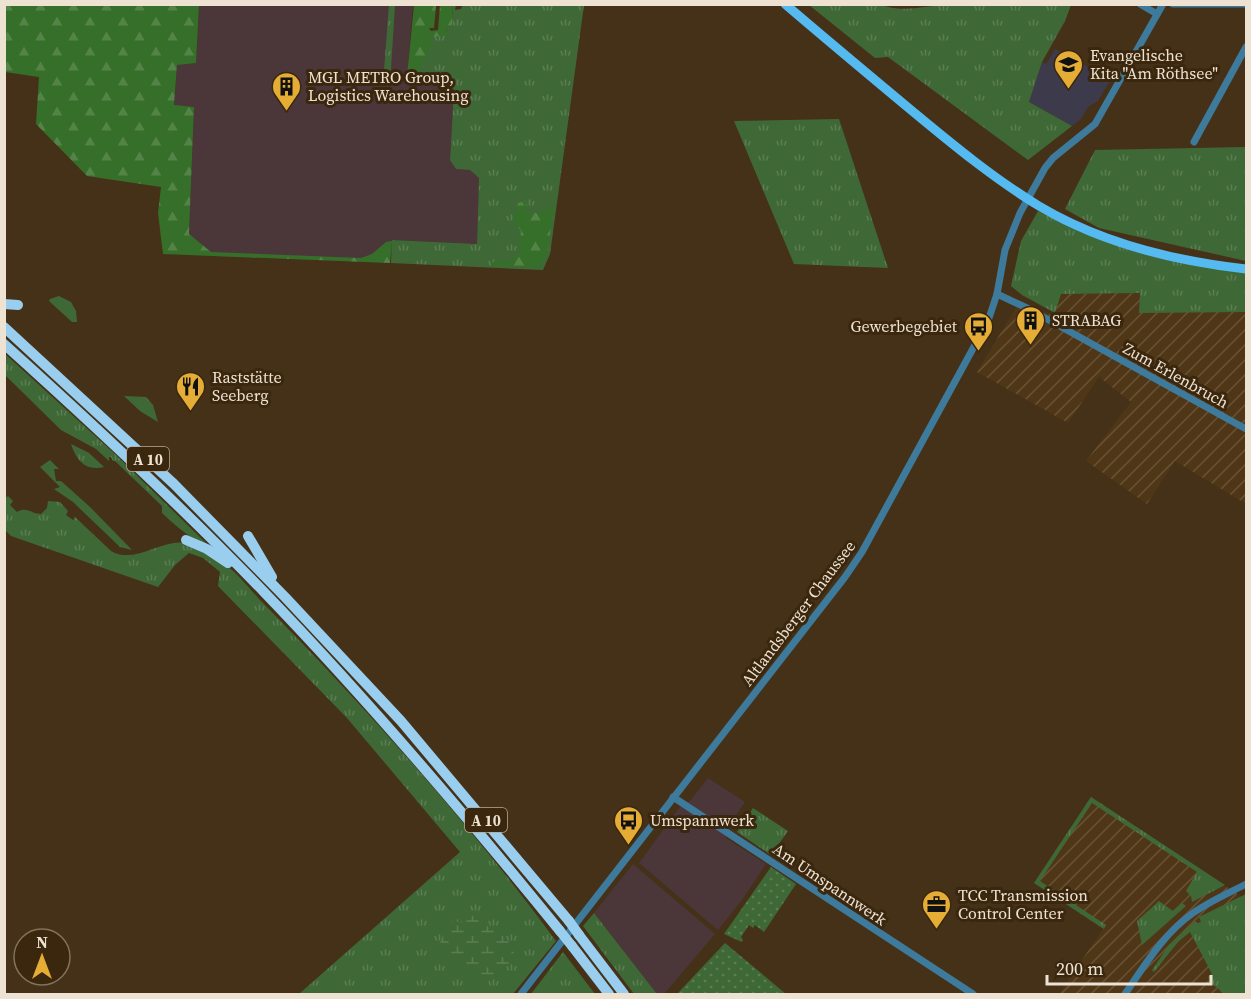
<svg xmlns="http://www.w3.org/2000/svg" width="1251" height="999" font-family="'Source Serif 4',serif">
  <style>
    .commercial { fill: #4b363a }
    .industrial { fill: url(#industrial-furrows) }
    .education { fill: #3d3a4c }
    .grass { fill: url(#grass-tufts) }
    .forest { fill: url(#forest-firs) }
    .wetland { fill: url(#wetland-marsh) }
    .garden { fill: url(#garden-dots) }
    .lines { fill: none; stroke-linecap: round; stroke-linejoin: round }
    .minor { stroke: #3e7a9b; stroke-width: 7 }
    .major { stroke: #55baf0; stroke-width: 9 }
    .highway { stroke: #99ceee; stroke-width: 10 }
    .highway-bridge { stroke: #99ceee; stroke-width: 10 }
    .labels { text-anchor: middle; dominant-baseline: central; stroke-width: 6; stroke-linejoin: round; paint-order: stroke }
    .shield { fill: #3a270d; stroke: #b8aa98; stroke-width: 1.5 }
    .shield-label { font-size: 15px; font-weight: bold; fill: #eee2d3 }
    .poi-label { font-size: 16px; fill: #eee2d3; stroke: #3a270d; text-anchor: start }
    .street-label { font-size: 16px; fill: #eee2d3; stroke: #3a270d }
  </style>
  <defs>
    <pattern id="industrial-furrows" width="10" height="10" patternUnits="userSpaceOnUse" patternTransform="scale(1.5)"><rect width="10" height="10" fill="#4f3616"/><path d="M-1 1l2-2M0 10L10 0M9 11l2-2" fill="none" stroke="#695337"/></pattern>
    <pattern id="grass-tufts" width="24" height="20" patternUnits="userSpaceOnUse" patternTransform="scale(1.5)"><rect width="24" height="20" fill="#3f6837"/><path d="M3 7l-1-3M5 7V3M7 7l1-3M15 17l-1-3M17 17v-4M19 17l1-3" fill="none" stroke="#5b7d53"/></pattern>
    <pattern id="forest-firs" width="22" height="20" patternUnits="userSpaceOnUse" patternTransform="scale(1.5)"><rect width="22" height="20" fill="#356f29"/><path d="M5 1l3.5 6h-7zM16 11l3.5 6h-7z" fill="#538347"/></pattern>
    <pattern id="wetland-marsh" width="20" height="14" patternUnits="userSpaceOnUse" patternTransform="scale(1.5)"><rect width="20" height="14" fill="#3f6837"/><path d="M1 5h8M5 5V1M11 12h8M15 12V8" fill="none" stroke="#5b7d53"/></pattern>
    <pattern id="garden-dots" width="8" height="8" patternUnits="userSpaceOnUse" patternTransform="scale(1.5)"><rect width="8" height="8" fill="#3f6837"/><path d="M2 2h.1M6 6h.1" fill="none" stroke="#5b7d53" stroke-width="1.8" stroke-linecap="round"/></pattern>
  </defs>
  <rect width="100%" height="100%" fill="#453118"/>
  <!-- commercial -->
  <g class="commercial">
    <path d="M 199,5 L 413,5 L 407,76 L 429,85 L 442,82 L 454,89 L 450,160 L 456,169 L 470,170 L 479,178 L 477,244 L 393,240 L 390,263 L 213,256 L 189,234 L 194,107 L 174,106 L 177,65 L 196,62 Z"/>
    <path d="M 708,778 L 745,802 L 728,827 L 726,838 L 766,864 L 742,900 L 718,930 L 639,863 L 680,807 L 690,801 Z"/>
    <path d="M 633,864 L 715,934 L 664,994 L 657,994 L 594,913 Z"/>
  </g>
  <!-- industrial -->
  <g class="industrial">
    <path d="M 1141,293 L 1139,312 L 1246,312 L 1246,504 L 1175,461 L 1147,504 L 1086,461 L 1131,402 L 1099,377 L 1068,423 L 977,372 L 1020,301 L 1054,316 L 1061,294 Z"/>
    <path d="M 1091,797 L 1245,899 L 1246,994 L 1059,994 L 1103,929 L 1034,883 Z"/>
  </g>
  <!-- education -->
  <path class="education" d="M 1055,49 L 1111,79 L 1098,101 L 1088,107 L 1081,119 L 1072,126 L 1029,102 L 1042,62 L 1046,64 Z"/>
  <!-- grass -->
  <g class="grass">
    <path d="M 389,4 L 395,5 L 390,84 L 388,86 L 383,84 Z"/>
    <path d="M 463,4 L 584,5 L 550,254 L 543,270 L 391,263 L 392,240 L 477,244 L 479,178 L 470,170 L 456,169 L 450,160 L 454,89 L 442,82 L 430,85 L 410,83 L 413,71 L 429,37 L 446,33 L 447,28 L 452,25 L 453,5 L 456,5 L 455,10 L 461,9 Z"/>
    <path d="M 880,4 C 901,14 926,5 949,5 C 989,3 1030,5 1071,5 L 1065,21 L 1042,62 L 1029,102 L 1072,126 L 1028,160 L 888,57 L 875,58 L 809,5 Z"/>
    <path d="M 839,119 L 888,268 L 794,264 L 734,121 Z"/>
    <path d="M 1246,147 L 1246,261 L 1099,228 L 1065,209 L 1095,150 Z"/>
    <path d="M 1038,211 L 1078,231 L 1124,248 L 1246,273 L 1246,312 L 1139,313 L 1140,293 L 1061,294 L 1055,313 L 1022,295 L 1011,286 L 1021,241 Z"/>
    <path d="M 59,296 L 71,302 L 76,311 L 77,322 L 72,322 L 49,301 L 50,299 Z"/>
    <path d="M 4,353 L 114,453 L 211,548 C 191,539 178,528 162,513 L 162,506 L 115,461 L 113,461 L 111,457 L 109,457 L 109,461 L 96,449 L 61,430 L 5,375 Z"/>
    <path d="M 124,396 L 146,397 L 153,405 L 158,422 L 140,411 Z"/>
    <path d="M 71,444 L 89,453 L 104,467 C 85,471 77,461 71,444 Z"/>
    <path d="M 50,460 L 59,469 L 54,469 L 56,481 L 61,481 L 90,507 L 132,550 L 120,547 L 73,502 L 54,489 L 60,487 L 40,467 Z"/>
    <path d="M 8,496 L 13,501 L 10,505 L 17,512 C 27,506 31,514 41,514 L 47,508 L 48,501 L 60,502 L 68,511 L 66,515 L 73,520 L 75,517 L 111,551 C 138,567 169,530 197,547 C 207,553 218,559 227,566 C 239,575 249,588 259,599 C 279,619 299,640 319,661 C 403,750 484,843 556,941 L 513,994 L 299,994 L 460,852 L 347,718 L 218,586 L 220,572 L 203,558 L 189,553 L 175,565 L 158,587 L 11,536 L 5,530 L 4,499 Z"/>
    <path d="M 1091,797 L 1225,885 L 1192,902 L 1191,896 L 1186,891 L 1197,872 L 1092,803 L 1040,881 L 1106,925 L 1104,929 L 1034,883 Z"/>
    <path d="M 753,808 L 788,831 L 771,855 L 737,832 Z"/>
    <path d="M 1246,894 L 1246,994 L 1223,994 C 1219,987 1211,986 1208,977 L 1212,974 L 1190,932 L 1178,942 L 1154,972 L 1152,970 L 1169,945 L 1195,921 L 1198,923 L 1201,922 L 1199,917 Z"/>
    <path d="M 1159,901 L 1173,911 L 1182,903 L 1186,906 L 1142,945 L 1137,921 Z"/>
    <path d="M 594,913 L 657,994 L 634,994 L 583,926 Z"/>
    <path d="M 563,952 L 595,994 L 531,994 Z"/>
  </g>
  <!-- forest -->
  <g class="forest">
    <path d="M 5,4 L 199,5 L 196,63 L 177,65 L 174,105 L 194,107 L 189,234 L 211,252 L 361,258 L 372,254 L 386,242 L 392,241 L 390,263 L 163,254 L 158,213 L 161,187 L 87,176 L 36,124 L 39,77 L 5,72 Z"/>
    <path d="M 414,5 L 436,6 L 434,28 L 429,28 L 431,31 L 438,30 L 440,5 L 453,5 L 452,25 L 447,28 L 446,33 L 450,35 L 430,37 L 432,44 L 418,71 L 413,71 L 410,83 L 407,76 Z"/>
    <path d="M 527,201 L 525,210 L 530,214 L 547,210 L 554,206 L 547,255 L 539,267 L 492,266 L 492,263 L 495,261 L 511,261 L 519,254 L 521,231 L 513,219 L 518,203 Z"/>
  </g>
  <!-- wetland -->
  <path class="wetland" d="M 474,916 C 493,935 510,928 516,962 L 496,971 L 485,986 L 463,964 L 453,962 L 445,953 L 440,941 L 454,920 L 461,923 L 465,917 Z"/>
  <!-- garden -->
  <g class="garden">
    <path d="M 771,867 L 796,884 L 764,932 L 755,925 L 753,928 L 749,925 L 741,937 L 743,940 L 742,942 L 724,934 Z"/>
    <path d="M 725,943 L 786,994 L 677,994 Z"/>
  </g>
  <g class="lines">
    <!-- minor -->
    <g class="minor">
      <path d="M 1140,4 L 1157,14"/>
      <path d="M 1173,4 L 1246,4"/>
      <path d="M 1194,142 L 1246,47"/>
      <path d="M 997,294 L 1027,308 L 1246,429"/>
      <path d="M 673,797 L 973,994"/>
      <path d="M 521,994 L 845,577 L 862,552 L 988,321 L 997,294 L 1005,250 L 1020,213 L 1045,168 L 1053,158 L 1095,124 L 1163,4"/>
      <path d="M 1125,994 C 1145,965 1163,934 1193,913 C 1210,901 1229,893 1246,884"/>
    </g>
    <!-- major -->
    <path class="major" d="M 785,4 C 827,40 869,75 911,110 C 952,144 993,178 1039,206 C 1101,243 1175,261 1246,269"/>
    <!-- highway -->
    <g class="highway">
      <path d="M 4,304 L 18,305"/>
      <path d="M 4,327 L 174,484 L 285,597 L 401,721 L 569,921"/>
      <path d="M 4,344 C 93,424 181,506 264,592 C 368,700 465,814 560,931"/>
      <path d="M 248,536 L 272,577"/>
      <path d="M 186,540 L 207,549 L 228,563"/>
      <path d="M 579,935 L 624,994"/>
      <path d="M 572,946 L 609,994"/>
    </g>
    <!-- highway-bridge -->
    <g class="highway-bridge">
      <path d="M 569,921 L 579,935"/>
      <path d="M 560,931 L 572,946"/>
    </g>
  </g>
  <!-- icons -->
  <defs>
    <symbol id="school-pin" viewBox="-11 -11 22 30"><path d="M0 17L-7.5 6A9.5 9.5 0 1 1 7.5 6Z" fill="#e5ad36" stroke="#3a270d"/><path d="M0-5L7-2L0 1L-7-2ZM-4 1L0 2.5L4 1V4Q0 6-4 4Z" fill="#111"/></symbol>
    <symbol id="building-pin" viewBox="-11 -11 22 30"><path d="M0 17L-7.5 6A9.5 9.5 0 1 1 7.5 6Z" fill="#e5ad36" stroke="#3a270d"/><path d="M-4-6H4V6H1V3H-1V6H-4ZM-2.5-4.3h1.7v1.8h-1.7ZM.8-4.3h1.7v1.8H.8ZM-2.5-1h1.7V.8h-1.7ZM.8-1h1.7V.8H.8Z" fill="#111"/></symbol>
    <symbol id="bus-pin" viewBox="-11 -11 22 30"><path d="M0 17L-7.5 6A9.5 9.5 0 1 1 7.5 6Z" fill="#e5ad36" stroke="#3a270d"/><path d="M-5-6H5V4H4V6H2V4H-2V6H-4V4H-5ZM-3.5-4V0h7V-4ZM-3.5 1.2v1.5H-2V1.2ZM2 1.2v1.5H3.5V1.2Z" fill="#111"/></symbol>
    <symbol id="restaurant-pin" viewBox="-11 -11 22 30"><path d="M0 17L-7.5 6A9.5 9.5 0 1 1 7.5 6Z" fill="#e5ad36" stroke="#3a270d"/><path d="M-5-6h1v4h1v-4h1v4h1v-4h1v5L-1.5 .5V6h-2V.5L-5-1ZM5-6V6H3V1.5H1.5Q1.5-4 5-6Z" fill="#111"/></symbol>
    <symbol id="office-pin" viewBox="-11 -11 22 30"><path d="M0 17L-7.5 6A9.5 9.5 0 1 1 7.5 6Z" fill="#e5ad36" stroke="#3a270d"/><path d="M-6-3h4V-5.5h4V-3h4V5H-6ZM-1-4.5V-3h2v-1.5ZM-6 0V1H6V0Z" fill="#111"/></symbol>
  </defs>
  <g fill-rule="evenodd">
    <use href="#school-pin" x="1052" y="48" width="33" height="45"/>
    <use href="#building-pin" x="270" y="70" width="33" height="45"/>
    <use href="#building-pin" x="1014" y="304" width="33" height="45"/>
    <use href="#bus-pin" x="962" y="310" width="33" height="45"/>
    <use href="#restaurant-pin" x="174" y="370" width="33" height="45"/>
    <use href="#bus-pin" x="612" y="804" width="33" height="45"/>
    <use href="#office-pin" x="920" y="888" width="33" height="45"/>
  </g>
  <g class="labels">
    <!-- shield labels -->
    <g class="shield">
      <rect x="127" y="447" width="42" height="24" rx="4.5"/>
      <rect x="465" y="808" width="42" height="24" rx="4.5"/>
    </g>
    <g class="shield-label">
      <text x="148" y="459">A 10</text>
      <text x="486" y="820">A 10</text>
    </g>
    <!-- poi labels -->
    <g class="poi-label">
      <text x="1090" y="55">Evangelische<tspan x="1090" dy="18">Kita "Am Röthsee"</tspan></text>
      <text x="308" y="77">MGL METRO Group,<tspan x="308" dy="18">Logistics Warehousing</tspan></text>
      <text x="1052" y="320">STRABAG</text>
      <text x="957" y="326" text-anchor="end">Gewerbegebiet</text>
      <text x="212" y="377">Raststätte<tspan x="212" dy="18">Seeberg</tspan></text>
      <text x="650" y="820">Umspannwerk</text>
      <text x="958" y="895">TCC Transmission<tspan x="958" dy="18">Control Center</tspan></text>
    </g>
    <!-- street labels -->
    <g class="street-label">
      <text transform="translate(1176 375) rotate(29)">Zum Erlenbruch</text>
      <text transform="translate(798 613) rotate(-53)">Altlandsberger Chaussee</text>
      <text transform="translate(830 884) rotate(34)">Am Umspannwerk</text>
    </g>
  </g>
  <!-- border -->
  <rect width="1251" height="999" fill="none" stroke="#eee2d3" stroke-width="12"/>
  <!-- north arrow -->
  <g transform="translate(42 957)"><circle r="28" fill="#3a270d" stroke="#82725c" stroke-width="1.5"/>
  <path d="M0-4.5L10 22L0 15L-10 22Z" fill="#e5ad36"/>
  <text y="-9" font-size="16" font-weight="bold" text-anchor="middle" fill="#eee2d3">N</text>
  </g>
  <!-- scale -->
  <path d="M1047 975v9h164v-9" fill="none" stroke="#eee2d3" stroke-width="3"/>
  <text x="1056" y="975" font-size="18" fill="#eee2d3" stroke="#3a270d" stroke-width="4.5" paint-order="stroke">200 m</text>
</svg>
